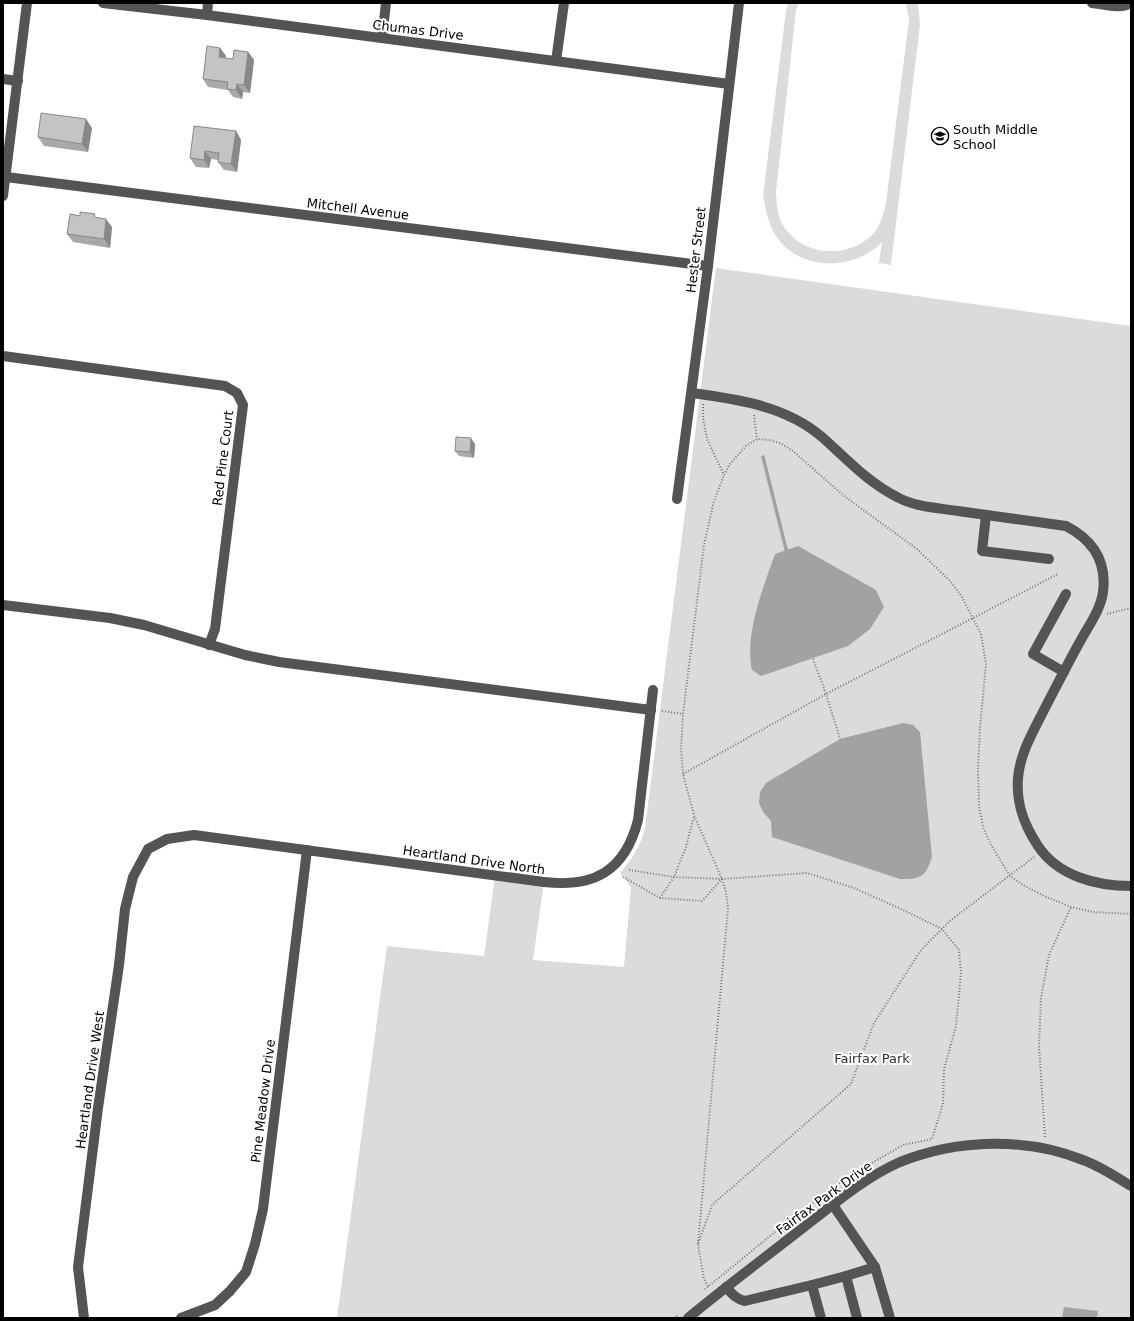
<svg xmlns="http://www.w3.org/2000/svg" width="1134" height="1321" font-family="'DejaVu Sans',sans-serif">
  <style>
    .green { fill: #dbdbdb }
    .water { fill: #a2a2a2 }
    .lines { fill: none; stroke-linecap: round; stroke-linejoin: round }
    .stream { stroke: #a2a2a2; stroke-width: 3.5 }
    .path { stroke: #767676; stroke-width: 2; stroke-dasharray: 1 2; stroke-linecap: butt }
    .minor { stroke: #545454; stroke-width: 10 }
    .wall { fill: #a9a9a9 }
    .shaded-wall { fill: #898989 }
    .building { fill: #c4c4c4; stroke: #898989 }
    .labels { text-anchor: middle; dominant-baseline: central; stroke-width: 4; stroke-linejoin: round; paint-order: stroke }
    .street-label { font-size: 13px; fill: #000; stroke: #fff }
    .poi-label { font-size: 13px; fill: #000; stroke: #fff; text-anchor: start }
    .park-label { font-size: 13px; fill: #323232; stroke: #fff }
  </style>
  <rect width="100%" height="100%" fill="#fff"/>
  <!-- green -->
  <g class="green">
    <path d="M 788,3 L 799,3 L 796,10 L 776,192 C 777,205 777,217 784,227 C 803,256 846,259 871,236 C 880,228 883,215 886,203 L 909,20 L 906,3 L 918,3 L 920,25 L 891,265 L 879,263 L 882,242 C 854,271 800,272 776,236 C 768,224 766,210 763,196 L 786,11 Z"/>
    <path d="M 716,268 L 1131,326 L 1131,1318 L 337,1318 L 387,946 L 484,956 L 495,876 L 544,882 L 533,960 L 624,967 L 631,887 L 620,873 C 633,858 640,847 645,828 Z"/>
  </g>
  <!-- water -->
  <g class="water">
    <path d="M 798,546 L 876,590 L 884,607 L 870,629 L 848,646 L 761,676 L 752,670 C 744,635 763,588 775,554 Z"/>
    <path d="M 903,723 L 913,725 L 920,732 L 932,857 C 925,877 922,879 900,879 L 772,837 L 771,821 L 763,812 L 759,803 L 760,792 L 766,783 L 840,739 Z"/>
    <path d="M 1064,1307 L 1098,1311 L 1097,1318 L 1062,1318 Z"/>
  </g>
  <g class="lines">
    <!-- stream -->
    <path class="stream" d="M 763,457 L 787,553"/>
    <!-- path -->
    <g class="path">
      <path d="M 703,404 L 703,418 L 707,439 L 724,475"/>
      <path d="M 754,415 L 757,439"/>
      <path d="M 1107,614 L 1131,608"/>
      <path d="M 813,659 L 826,694 L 840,739"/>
      <path d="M 662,711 L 683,714"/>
      <path d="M 683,774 L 826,694 L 1058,574"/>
      <path d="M 629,870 L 674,877 L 722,879"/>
      <path d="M 623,877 L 660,898 L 702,901 L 722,879 L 807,873 L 854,888 L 899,908 L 942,929 L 959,950 L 961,973 L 956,1026 L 944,1069 L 943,1104 L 932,1139 L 903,1145 L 848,1177 L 786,1223 L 704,1290"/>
      <path d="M 660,898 L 674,877 L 686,847 L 694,816"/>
      <path d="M 1045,1137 L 1039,1046 L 1041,998 L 1049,955 L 1071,907"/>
      <path d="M 698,1244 L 728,908 L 726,892 L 722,879 L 694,815 L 683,774 L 681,749 L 683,714 L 704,545 L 714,501 L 724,475 L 730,464 L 746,446 L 757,439 L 770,440 L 782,444 L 793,451 L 844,496 L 917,549 L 951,582 L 962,597 L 981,634 L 986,664 L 980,728 L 978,769 L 979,805 L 983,827 L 991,845 L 1010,876 L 1023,885 L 1044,896 L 1071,907 L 1093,912 L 1131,914"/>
      <path d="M 708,1286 L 704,1279 L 698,1244 L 712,1205 L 851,1084 L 874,1023 L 921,950 L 951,920 L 1034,857"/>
      <path d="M 674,1318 L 678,1315"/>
    </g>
    <!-- minor -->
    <g class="minor">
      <path d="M 103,3 L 207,15 L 729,84"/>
      <path d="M 1092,3 C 1103,4 1121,10 1131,3"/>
      <path d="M 207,15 L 208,3"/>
      <path d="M 382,38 L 386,3"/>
      <path d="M 556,61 L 564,3"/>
      <path d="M 3,79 L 18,81"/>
      <path d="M 6,177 L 708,266"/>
      <path d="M 3,196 L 27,3"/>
      <path d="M 3,356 L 225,386 L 237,393 L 243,405 L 215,629 L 209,645"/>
      <path d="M 692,393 C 737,399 786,406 822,437 C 846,458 867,482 897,497 C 915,507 938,508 958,511 C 994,516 1030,521 1066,526 C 1093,540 1107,561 1103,592 C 1101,608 1090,624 1082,638 C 1069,661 1057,685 1045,708 C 1034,730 1020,753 1018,778 C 1016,804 1024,825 1038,846 C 1058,876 1096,886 1131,886"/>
      <path d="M 677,499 L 708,266 L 739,3"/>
      <path d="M 986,515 L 982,551 L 1049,559"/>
      <path d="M 3,605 L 110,618 L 144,625 L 245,655 L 279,662 L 651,710"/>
      <path d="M 1064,672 L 1033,654 L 1066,594"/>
      <path d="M 833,1205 L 875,1267 L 890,1318"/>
      <path d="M 846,1276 L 875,1267"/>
      <path d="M 812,1285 L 821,1318"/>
      <path d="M 726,1287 C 732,1294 736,1299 745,1301 L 812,1285 L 846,1276 L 857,1318"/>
      <path d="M 84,1318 L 78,1267 L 98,1108 L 119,965 L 125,909 L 133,877 L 148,849 L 167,839 L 194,835 L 544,882 C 594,888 625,871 638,820 L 653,690"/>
      <path d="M 181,1318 L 215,1305 L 230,1291 L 246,1272 L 255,1244 L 263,1209 L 307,850"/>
      <path d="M 688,1318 C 723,1289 759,1262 795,1234 C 827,1210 863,1178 900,1162 C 958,1139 1026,1137 1083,1160 C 1100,1166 1116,1177 1131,1186"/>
    </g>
  </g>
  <!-- wall -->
  <g class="wall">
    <path d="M 220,48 L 226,56 L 225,58 L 233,59 L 248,52 L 254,60 L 250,93 L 243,92 L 242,99 L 233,97 L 228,90 L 208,87 L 203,79 Z"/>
    <path d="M 92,128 L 88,152 L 44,146 L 38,137 Z"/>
    <path d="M 236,131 L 241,140 L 237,172 L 224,170 L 218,162 L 218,160 L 211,159 L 209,168 L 196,167 L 190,158 Z"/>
    <path d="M 112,227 L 110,248 L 73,242 L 67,234 Z"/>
    <path d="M 475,444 L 474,458 L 459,456 L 455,451 Z"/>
  </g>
  <!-- shaded-wall -->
  <g class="shaded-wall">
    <path d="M 220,48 L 226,56 L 224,66 L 219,57 Z"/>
    <path d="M 248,52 L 254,60 L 250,93 L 244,85 Z"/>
    <path d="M 237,84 L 243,92 L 242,99 L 236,90 Z"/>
    <path d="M 86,119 L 92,128 L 88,152 L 82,144 Z"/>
    <path d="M 236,131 L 241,140 L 237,172 L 231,164 Z"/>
    <path d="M 205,151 L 211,159 L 209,168 L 204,160 Z"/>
    <path d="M 106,219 L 112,227 L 110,248 L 104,239 Z"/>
    <path d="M 471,438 L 475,444 L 474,458 L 470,452 Z"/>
  </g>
  <!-- building -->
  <g class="building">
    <path d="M 207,46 L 220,48 L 219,57 L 233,59 L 234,50 L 248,52 L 244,85 L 237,84 L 236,90 L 227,89 L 228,82 L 203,79 Z"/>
    <path d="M 41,113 L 86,119 L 82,144 L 38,137 Z"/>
    <path d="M 194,126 L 236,131 L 231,164 L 218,162 L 219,153 L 205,151 L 204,160 L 190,158 Z"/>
    <path d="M 80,212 L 95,214 L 94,217 L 106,219 L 104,239 L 67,234 L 70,214 L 80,216 Z"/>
    <path d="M 456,437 L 471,438 L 470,452 L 455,451 Z"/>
  </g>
  <!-- icons -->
  <defs>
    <symbol id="school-ring" viewBox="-11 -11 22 22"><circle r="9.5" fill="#fff" stroke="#000" stroke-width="1.5"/><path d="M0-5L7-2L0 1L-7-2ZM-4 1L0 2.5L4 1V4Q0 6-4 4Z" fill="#000"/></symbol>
  </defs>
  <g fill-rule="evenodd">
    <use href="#school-ring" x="930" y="126" width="20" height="20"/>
  </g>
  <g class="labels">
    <!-- street labels -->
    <g class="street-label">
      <text transform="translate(418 30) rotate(7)">Chumas Drive</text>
      <text transform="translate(358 209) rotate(7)">Mitchell Avenue</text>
      <text transform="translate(696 250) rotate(-83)">Hester Street</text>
      <text transform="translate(223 458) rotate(-83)">Red Pine Court</text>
      <text transform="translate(474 860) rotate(8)">Heartland Drive North</text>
      <text transform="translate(90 1080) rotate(-82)">Heartland Drive West</text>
      <text transform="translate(263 1101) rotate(-83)">Pine Meadow Drive</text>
      <text transform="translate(824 1198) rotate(-36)">Fairfax Park Drive</text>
    </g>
    <!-- poi labels -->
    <g class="poi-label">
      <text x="953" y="129">South Middle<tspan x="953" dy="15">School</tspan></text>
    </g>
    <!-- park labels -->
    <g class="park-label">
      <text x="872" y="1058">Fairfax Park</text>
    </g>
  </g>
  <!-- border -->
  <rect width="1134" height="1321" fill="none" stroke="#000000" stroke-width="8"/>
</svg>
